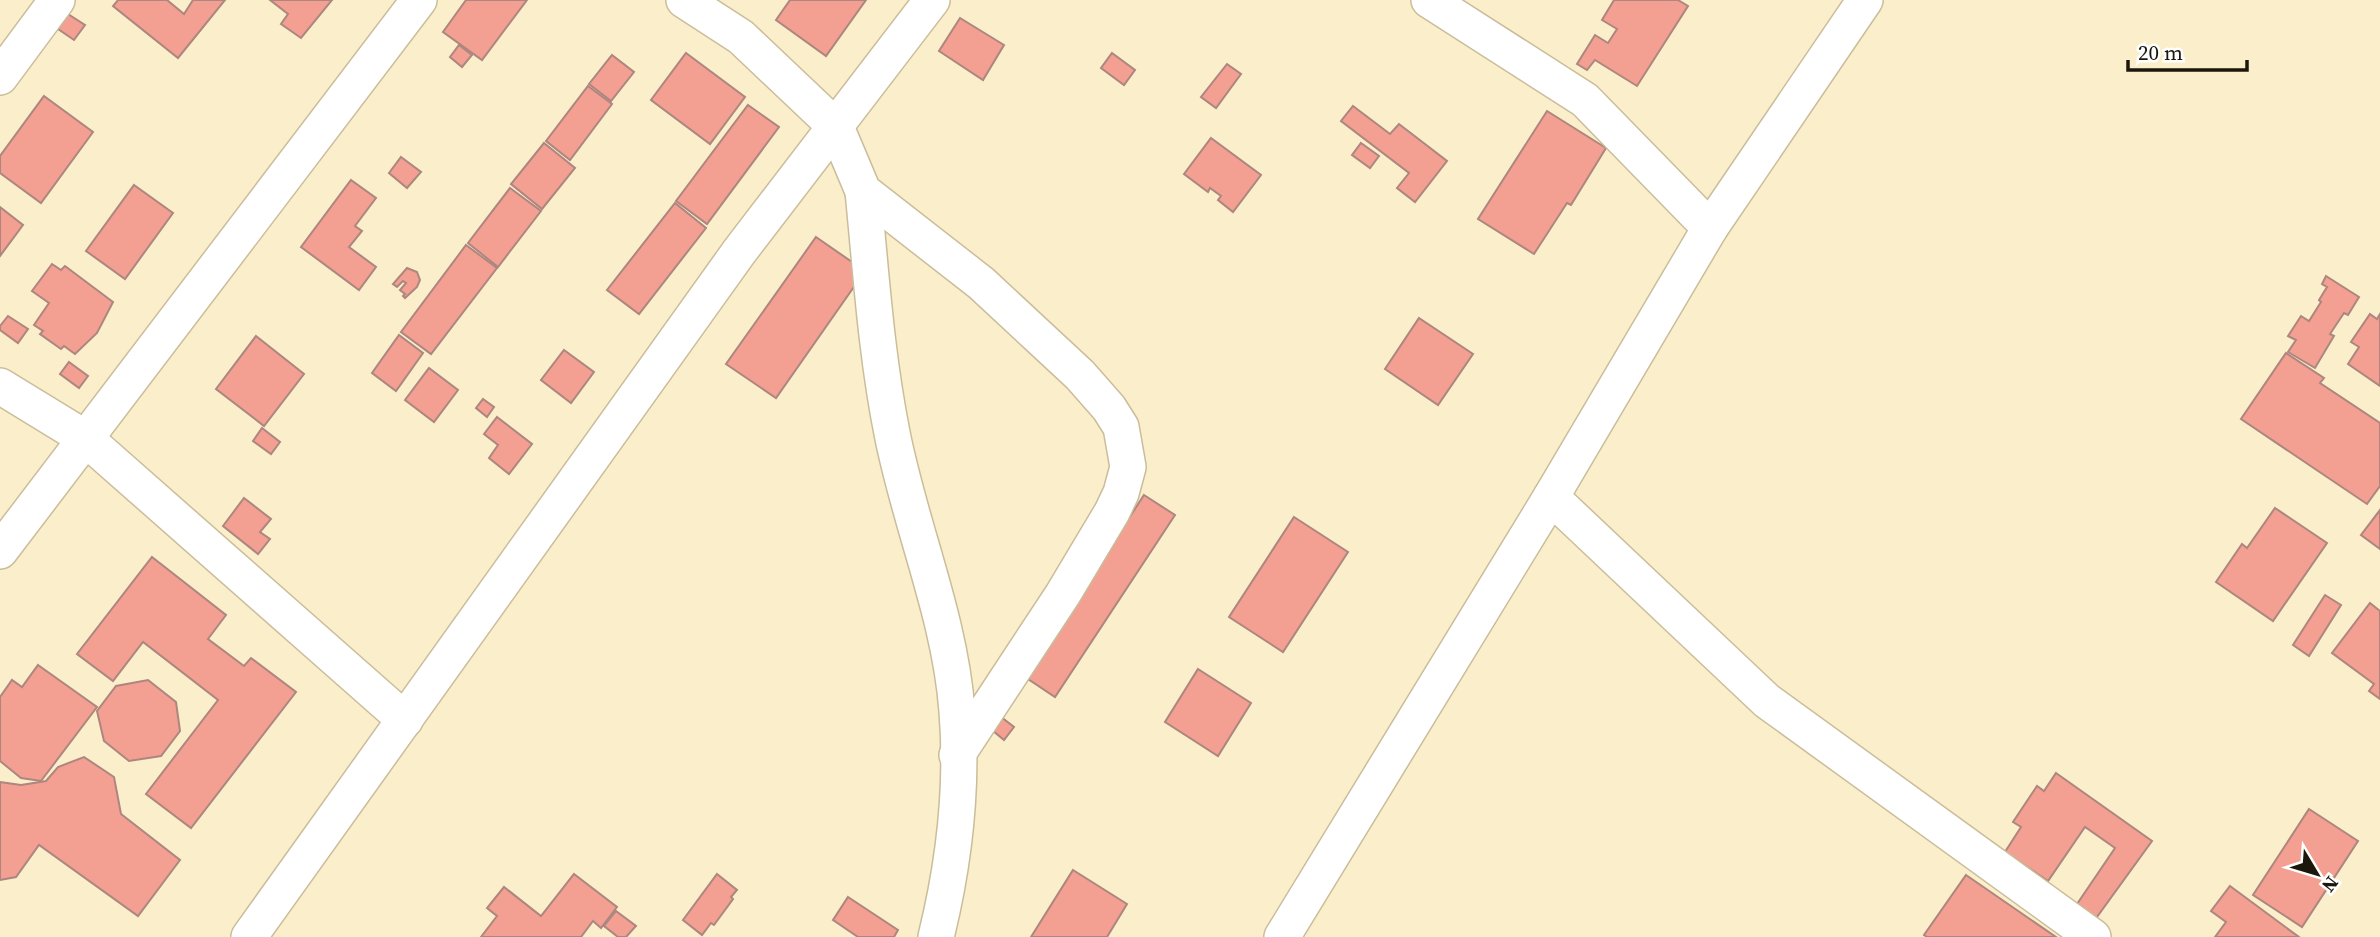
<svg xmlns="http://www.w3.org/2000/svg" width="2380" height="937" font-family="'Source Serif 4',serif">
  <style>
    .building { fill: #f39f92; stroke: #ac867f; stroke-width: 2 }
    .lines { fill: none; stroke-linecap: round; stroke-linejoin: round }
    .minor-casing { stroke: #cabd9b; stroke-width: 38 }
    .minor { stroke: #fff; stroke-width: 35 }
  </style>
  <rect width="100%" height="100%" fill="#fbeeca"/>
  <!-- building -->
  <g class="building">
    <path d="M 118,0 L 167,0 L 184,14 L 193,0 L 225,0 L 178,58 L 113,6 Z"/>
    <path d="M 270,0 L 332,0 L 301,38 L 281,24 L 288,14 Z"/>
    <path d="M 466,0 L 527,0 L 482,60 L 443,32 Z"/>
    <path d="M 790,0 L 866,0 L 826,56 L 776,20 Z"/>
    <path d="M 1614,0 L 1678,0 L 1688,6 L 1637,86 L 1595,60 L 1587,70 L 1577,64 L 1595,35 L 1608,43 L 1617,29 L 1602,20 Z"/>
    <path d="M 68,14 L 85,25 L 74,40 L 58,29 Z"/>
    <path d="M 960,18 L 1004,45 L 983,80 L 939,51 Z"/>
    <path d="M 459,45 L 472,55 L 462,67 L 450,57 Z"/>
    <path d="M 686,53 L 745,97 L 710,144 L 651,100 Z"/>
    <path d="M 1112,53 L 1135,70 L 1124,85 L 1101,68 Z"/>
    <path d="M 612,55 L 634,72 L 611,101 L 589,84 Z"/>
    <path d="M 1227,64 L 1241,74 L 1216,108 L 1201,97 Z"/>
    <path d="M 588,86 L 612,104 L 570,160 L 546,141 Z"/>
    <path d="M 44,96 L 93,132 L 41,203 L 0,173 L 0,156 Z"/>
    <path d="M 748,105 L 779,127 L 707,224 L 676,201 Z"/>
    <path d="M 1353,106 L 1390,134 L 1399,124 L 1447,161 L 1415,202 L 1397,188 L 1409,173 L 1341,121 Z"/>
    <path d="M 1547,111 L 1606,148 L 1571,205 L 1567,203 L 1534,254 L 1478,219 Z"/>
    <path d="M 1211,138 L 1261,175 L 1233,212 L 1218,200 L 1221,196 L 1210,188 L 1208,192 L 1184,174 Z"/>
    <path d="M 544,143 L 575,168 L 542,209 L 511,184 Z"/>
    <path d="M 1361,143 L 1379,156 L 1370,168 L 1352,155 Z"/>
    <path d="M 401,157 L 421,172 L 407,188 L 389,173 Z"/>
    <path d="M 351,180 L 376,198 L 355,226 L 362,231 L 349,247 L 376,267 L 359,290 L 301,247 Z"/>
    <path d="M 134,185 L 173,213 L 125,279 L 86,251 Z"/>
    <path d="M 510,188 L 541,211 L 498,267 L 468,243 Z"/>
    <path d="M 675,203 L 706,228 L 639,314 L 607,290 Z"/>
    <path d="M 0,207 L 23,225 L 0,256 Z"/>
    <path d="M 816,237 L 865,271 L 776,398 L 726,364 Z"/>
    <path d="M 466,245 L 497,268 L 431,354 L 401,332 Z"/>
    <path d="M 52,264 L 61,270 L 65,266 L 113,302 L 97,333 L 75,354 L 64,346 L 61,349 L 40,334 L 43,331 L 34,325 L 49,303 L 32,291 Z"/>
    <path d="M 407,268 L 417,272 L 420,280 L 417,287 L 405,298 L 403,296 L 405,294 L 400,290 L 406,283 L 403,281 L 397,287 L 393,284 Z"/>
    <path d="M 2326,276 L 2359,297 L 2348,315 L 2344,313 L 2330,334 L 2334,336 L 2315,368 L 2288,352 L 2296,340 L 2288,336 L 2301,316 L 2309,321 L 2321,302 L 2319,300 L 2327,287 L 2322,284 Z"/>
    <path d="M 2370,314 L 2377,319 L 2380,314 L 2380,386 L 2348,364 L 2359,347 L 2351,342 Z"/>
    <path d="M 8,316 L 28,329 L 18,343 L 0,330 L 0,326 Z"/>
    <path d="M 1419,318 L 1473,354 L 1438,405 L 1385,369 Z"/>
    <path d="M 399,335 L 423,353 L 396,391 L 372,373 Z"/>
    <path d="M 256,336 L 304,374 L 264,426 L 216,389 Z"/>
    <path d="M 564,350 L 594,372 L 571,403 L 541,380 Z"/>
    <path d="M 2286,353 L 2324,378 L 2320,383 L 2380,423 L 2380,486 L 2367,504 L 2241,419 Z"/>
    <path d="M 69,362 L 88,376 L 79,388 L 60,374 Z"/>
    <path d="M 429,368 L 458,390 L 434,422 L 405,400 Z"/>
    <path d="M 483,399 L 494,407 L 487,417 L 476,408 Z"/>
    <path d="M 497,417 L 532,444 L 509,474 L 489,458 L 498,445 L 484,434 Z"/>
    <path d="M 262,428 L 280,442 L 271,454 L 253,441 Z"/>
    <path d="M 1144,495 L 1175,515 L 1055,697 L 1025,677 Z"/>
    <path d="M 244,498 L 271,519 L 260,532 L 270,539 L 258,554 L 223,526 Z"/>
    <path d="M 2275,508 L 2327,543 L 2273,621 L 2216,582 L 2242,544 L 2247,548 Z"/>
    <path d="M 2380,510 L 2380,549 L 2361,535 Z"/>
    <path d="M 1294,517 L 1348,552 L 1283,652 L 1229,617 Z"/>
    <path d="M 152,557 L 226,615 L 208,639 L 244,666 L 251,658 L 296,692 L 191,828 L 146,794 L 218,700 L 143,642 L 113,681 L 77,654 Z"/>
    <path d="M 2325,595 L 2341,605 L 2309,656 L 2293,645 Z"/>
    <path d="M 2370,603 L 2380,611 L 2380,699 L 2369,691 L 2374,684 L 2332,653 Z"/>
    <path d="M 38,665 L 97,707 L 41,781 L 21,778 L 0,761 L 0,697 L 12,680 L 22,687 Z"/>
    <path d="M 1198,669 L 1251,703 L 1218,756 L 1165,722 Z"/>
    <path d="M 148,680 L 176,702 L 180,731 L 161,756 L 129,761 L 104,741 L 97,711 L 116,686 Z"/>
    <path d="M 996,713 L 1014,727 L 1004,740 L 986,725 Z"/>
    <path d="M 84,757 L 114,777 L 121,814 L 180,860 L 138,916 L 39,845 L 16,877 L 0,880 L 0,782 L 21,785 L 46,781 L 58,767 Z"/>
    <path d="M 2056,773 L 2152,841 L 2094,921 L 2075,907 L 2115,848 L 2085,827 L 2048,881 L 2005,852 L 2021,827 L 2013,822 L 2037,786 L 2044,791 Z"/>
    <path d="M 2309,809 L 2358,841 L 2302,927 L 2253,895 Z"/>
    <path d="M 1073,870 L 1127,904 L 1107,937 L 1031,937 Z"/>
    <path d="M 574,874 L 617,907 L 601,928 L 593,921 L 581,937 L 481,937 L 497,916 L 487,908 L 504,887 L 541,916 Z"/>
    <path d="M 717,874 L 737,890 L 731,897 L 733,899 L 714,925 L 711,923 L 702,935 L 683,920 Z"/>
    <path d="M 1966,875 L 2056,937 L 1927,937 L 1924,935 Z"/>
    <path d="M 2230,886 L 2299,937 L 2215,937 L 2226,922 L 2211,911 Z"/>
    <path d="M 848,897 L 898,930 L 894,937 L 858,937 L 833,920 Z"/>
    <path d="M 616,911 L 636,926 L 626,937 L 618,937 L 604,926 Z"/>
  </g>
  <g class="lines">
    <defs>
      <g id="minor">
        <path d="M 684,0 L 741,37 L 836,127 L 863,191 L 981,283 L 1038,336 L 1080,375 L 1109,408 L 1121,427 L 1128,467 L 1121,493 L 1112,512 L 1063,594 L 957,755"/>
        <path d="M 1429,0 L 1585,100 L 1710,228"/>
        <path d="M 0,77 L 57,0"/>
        <path d="M 863,191 C 871,272 876,353 892,433 C 910,526 950,616 957,711 C 963,786 954,864 936,937"/>
        <path d="M 0,386 L 85,438 L 405,720"/>
        <path d="M 1551,497 L 1767,701 L 2093,937"/>
        <path d="M 0,551 L 419,0"/>
        <path d="M 249,937 L 739,252 L 932,0"/>
        <path d="M 1282,937 L 1551,497 L 1710,228 L 1865,0"/>
      </g>
    </defs>
    <!-- minor casing -->
    <use href="#minor" class="minor-casing"/>
    <!-- minor -->
    <use href="#minor" class="minor"/>
  </g>
  <!-- north arrow -->
  <g transform="translate(2317 874) rotate(128)" stroke="#ffffff" stroke-width="5" paint-order="stroke">
  <path d="M0-5L12 26L0 18L-12 26Z" fill="#1c170b"/>
  <text y="-10" font-size="19" font-weight="bold" text-anchor="middle" fill="#1c170b">N</text>
  </g>
  <!-- scale -->
  <path d="M2128 60v10h119v-10" fill="none" stroke="#1c170b" stroke-width="3.5"/>
  <text x="2138" y="60" font-size="21" fill="#1c170b" stroke="#ffffff" stroke-width="5" paint-order="stroke">20 m</text>
</svg>
